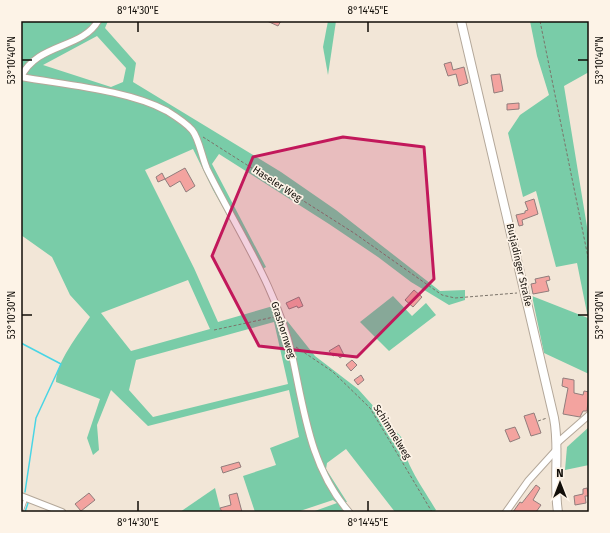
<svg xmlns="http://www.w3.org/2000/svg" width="610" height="533" font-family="'Fira Sans',sans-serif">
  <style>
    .green { fill: #79cca8; fill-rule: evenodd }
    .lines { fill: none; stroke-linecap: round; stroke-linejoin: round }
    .stream { stroke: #49d5e5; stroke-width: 1.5 }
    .building { fill: #f3a39f; stroke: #917d7c }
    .service-casing { stroke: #b4a89a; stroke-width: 4.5 }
    .minor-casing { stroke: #b4a89a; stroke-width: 8 }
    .tertiary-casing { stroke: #b4a89a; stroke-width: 10 }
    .path { stroke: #7b7369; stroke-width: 1; stroke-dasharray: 3 2; stroke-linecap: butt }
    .service { stroke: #fff; stroke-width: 3 }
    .minor { stroke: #fff; stroke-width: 6 }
    .tertiary { stroke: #fff; stroke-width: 8 }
    .marked { fill: #c2185b; fill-opacity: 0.2; stroke: #c2185b; stroke-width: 3; stroke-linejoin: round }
    .ticks { fill: none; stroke: #120e09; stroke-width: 1.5 }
    .labels { text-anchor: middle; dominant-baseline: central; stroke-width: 3.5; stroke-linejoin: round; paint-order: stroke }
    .street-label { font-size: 10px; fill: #120e09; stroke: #fdf3e7 }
    .neatline { fill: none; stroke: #120e09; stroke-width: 1.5 }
    .ticks-label { font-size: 10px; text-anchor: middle; fill: #120e09 }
  </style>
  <rect width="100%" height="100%" fill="#f2e6d7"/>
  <!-- green -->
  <g class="green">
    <path d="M 21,21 L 108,21 L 105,28 L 136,63 L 133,82 L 281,172 L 336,210 L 440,291 L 465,290 L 465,300 L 449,305 L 411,282 L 378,257 L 329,224 L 219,154 L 212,164 L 266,267 L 259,271 L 213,190 L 193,149 L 145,170 L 194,268 L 218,322 L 273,306 L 288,322 L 315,356 L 358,389 L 402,438 C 402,460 425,491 436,510 L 434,512 L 395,512 L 346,449 L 327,463 L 326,469 L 347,502 L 338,503 L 346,512 L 312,512 L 337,503 L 333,500 L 297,512 L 255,512 L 243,476 L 276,465 L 270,448 L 299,437 L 289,390 L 148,426 L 111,390 L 97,425 L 99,450 L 93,455 L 87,438 L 100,399 L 56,382 C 56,362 79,334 90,317 L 70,295 L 52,257 L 21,235 ZM 97,36 L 126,68 L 123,82 L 111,87 L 43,65 ZM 188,280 L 210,329 L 131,351 L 101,313 ZM 274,322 L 288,384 L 153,417 L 129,390 L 136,360 Z"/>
    <path d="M 328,21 L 336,21 L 328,75 L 323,47 Z"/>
    <path d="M 530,21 L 589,21 L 589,72 L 564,86 L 589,239 L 589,374 L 544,353 L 532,296 L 588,318 L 577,263 L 556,267 L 536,191 L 523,197 L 508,133 L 520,115 L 549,95 L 537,56 Z"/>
    <path d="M 393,296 L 412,316 L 426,303 L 436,315 L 389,351 L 360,322 Z"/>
    <path d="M 589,427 L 589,465 L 565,470 L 567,447 Z"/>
    <path d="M 215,488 L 221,512 L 180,512 Z"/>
  </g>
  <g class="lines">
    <!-- stream -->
    <g class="stream">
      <path d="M 21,343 L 61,364 L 36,418 L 25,492"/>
      <path d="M 25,512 L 28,503"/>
    </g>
  </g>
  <!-- building -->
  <g class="building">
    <path d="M 267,21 L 281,21 L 278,26 Z"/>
    <path d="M 451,62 L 453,70 L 464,67 L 468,83 L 459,86 L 456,74 L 448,76 L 444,64 Z"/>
    <path d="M 500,74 L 503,91 L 494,93 L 491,75 Z"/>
    <path d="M 519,103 L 519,109 L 507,110 L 507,104 Z"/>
    <path d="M 185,168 L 195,186 L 186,192 L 180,181 L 170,187 L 165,179 Z"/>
    <path d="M 162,173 L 165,179 L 158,182 L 156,177 Z"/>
    <path d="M 534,199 L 538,214 L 522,220 L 523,225 L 519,226 L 516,215 L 525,213 L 525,211 L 528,210 L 525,202 Z"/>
    <path d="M 549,276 L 550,280 L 546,281 L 549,291 L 533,294 L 531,284 L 536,283 L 535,279 Z"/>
    <path d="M 414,290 L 422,297 L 413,307 L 405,300 Z"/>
    <path d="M 299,297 L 303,306 L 298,308 L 297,306 L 289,309 L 286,303 Z"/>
    <path d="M 339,345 L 344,355 L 340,358 L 337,354 L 333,356 L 329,351 Z"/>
    <path d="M 352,360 L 357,365 L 351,371 L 346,365 Z"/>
    <path d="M 361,375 L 364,380 L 358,385 L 354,380 Z"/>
    <path d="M 563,378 L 574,380 L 574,393 L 583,395 L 584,391 L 589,392 L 587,411 L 583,411 L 580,417 L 563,414 L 568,388 L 562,386 Z"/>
    <path d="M 534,413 L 541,433 L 531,436 L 524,416 Z"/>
    <path d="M 515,427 L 520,438 L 510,442 L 505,430 Z"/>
    <path d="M 239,462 L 241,467 L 223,473 L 221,467 Z"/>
    <path d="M 536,485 L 540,488 L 533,500 L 541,505 L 536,512 L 513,512 L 520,502 L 522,503 Z"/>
    <path d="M 587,488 L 589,496 L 585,496 L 586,503 L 575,505 L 574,496 L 583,494 L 583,489 Z"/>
    <path d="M 89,493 L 95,500 L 81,511 L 75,504 Z"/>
    <path d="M 237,493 L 242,512 L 222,512 L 220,508 L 231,505 L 229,495 Z"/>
  </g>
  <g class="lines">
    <defs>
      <path id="service" d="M 21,512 L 26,498"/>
      <g id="minor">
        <path d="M 21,77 C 66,85 128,90 167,111 C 175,116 186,123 192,130 C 199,138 202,158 207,169 C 237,230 277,288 292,355 C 304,410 310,467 349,512"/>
        <path d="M 21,77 C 37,43 82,49 98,21"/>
        <path d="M 557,443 L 589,415"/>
        <path d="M 21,496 L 62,512"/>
        <path d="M 506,512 L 528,481 L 557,449"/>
      </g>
      <path id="tertiary" d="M 461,21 L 554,418 C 560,449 553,481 558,512"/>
    </defs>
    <!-- service casing -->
    <use href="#service" class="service-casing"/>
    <!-- minor casing -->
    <use href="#minor" class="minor-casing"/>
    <!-- tertiary casing -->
    <use href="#tertiary" class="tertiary-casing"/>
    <!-- path -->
    <g class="path">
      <path d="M 540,21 L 589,262"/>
      <path d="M 203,137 L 354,233 L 442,295 L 455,298 L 517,293"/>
      <path d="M 214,330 L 274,317"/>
      <path d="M 296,347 L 333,372 L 370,408 L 432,512"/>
      <path d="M 538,421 L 547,418"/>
    </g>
    <!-- service -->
    <use href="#service" class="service"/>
    <!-- minor -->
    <use href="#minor" class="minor"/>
    <!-- tertiary -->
    <use href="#tertiary" class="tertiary"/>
  </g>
  <!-- marked area -->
  <path class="marked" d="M 343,137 L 424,147 L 434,279 L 357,357 L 259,346 L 212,256 L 253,157 Z"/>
  <!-- ticks -->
  <path class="ticks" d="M 138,22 L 138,32M 368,22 L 368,32M 22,60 L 32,60M 578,60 L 588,60M 22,315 L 32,315M 578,315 L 588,315M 138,501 L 138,511M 368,501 L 368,511"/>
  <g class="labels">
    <!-- street labels -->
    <g class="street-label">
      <text transform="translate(277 184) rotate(33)">Haseler Weg</text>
      <text transform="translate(519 265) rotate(77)">Butjadinger Straße</text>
      <text transform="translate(283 330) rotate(72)">Grashornweg</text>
      <text transform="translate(392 432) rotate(58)">Schimmelweg</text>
    </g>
  </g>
  <!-- border -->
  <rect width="610" height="533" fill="none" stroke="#fdf3e7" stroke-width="44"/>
  <!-- north arrow -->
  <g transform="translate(560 483)" stroke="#fdf3e7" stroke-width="3" paint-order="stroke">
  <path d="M0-3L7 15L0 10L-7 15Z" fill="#120e09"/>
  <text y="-6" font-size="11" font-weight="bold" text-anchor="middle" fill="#120e09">N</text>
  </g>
  <rect x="22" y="22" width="566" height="489" class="neatline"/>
  <g class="ticks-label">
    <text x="138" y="14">8°14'30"E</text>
    <text x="368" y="14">8°14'45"E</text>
    <text transform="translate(11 60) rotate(-90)" y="4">53°10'40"N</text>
    <text transform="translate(599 60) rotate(-90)" y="4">53°10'40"N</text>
    <text transform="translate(11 315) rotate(-90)" y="4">53°10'30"N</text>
    <text transform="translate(599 315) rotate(-90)" y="4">53°10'30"N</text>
    <text x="138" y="526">8°14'30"E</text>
    <text x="368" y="526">8°14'45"E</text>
  </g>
</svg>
